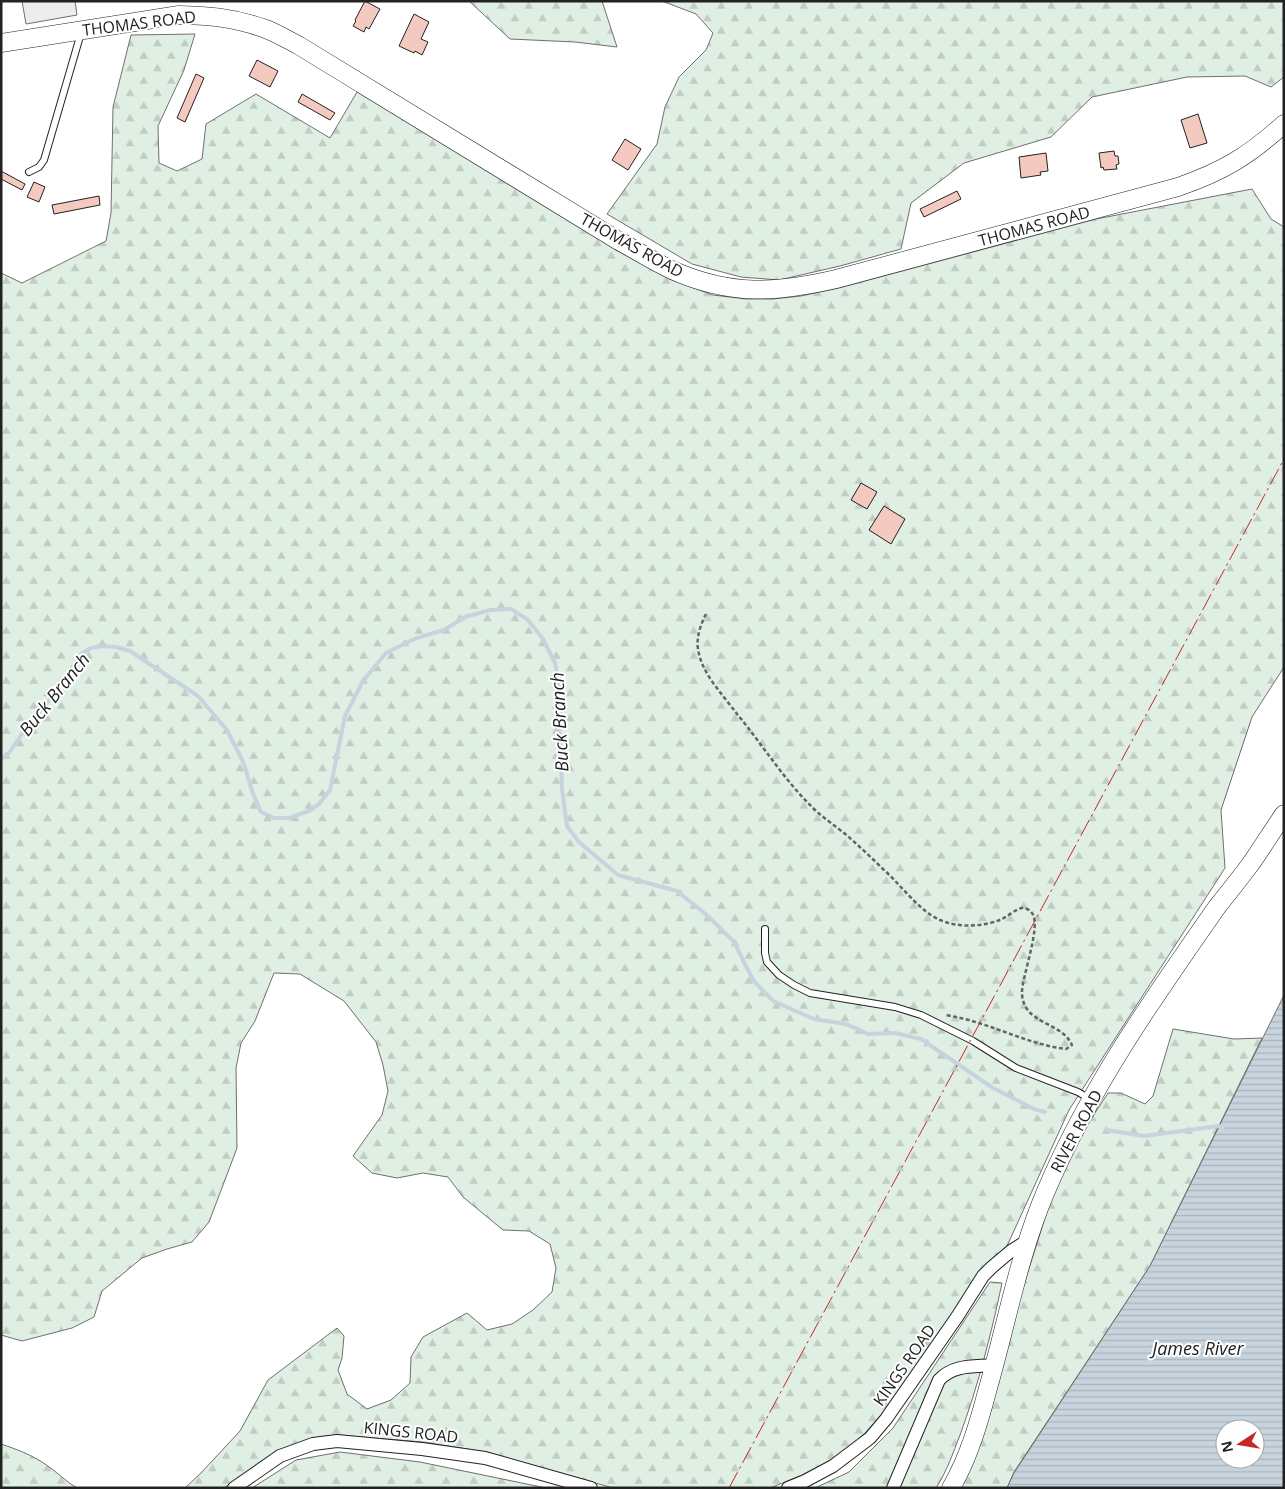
<svg xmlns="http://www.w3.org/2000/svg" width="1285" height="1489" font-family="'Open Sans',sans-serif">
  <style>
    .forest { fill: url(#forest-firs); stroke: #6f6f6f }
    .parking { fill: #ededed; stroke: #6f6f6f }
    .water { fill: url(#water-rules); stroke: #6f6f6f; fill-rule: evenodd }
    .lines { fill: none; stroke-linecap: round; stroke-linejoin: round }
    .stream { stroke: #c7d3dd; stroke-width: 4 }
    .building { fill: #f3c9c0; stroke: #222 }
    .lane-casing { stroke: #222; stroke-width: 8 }
    .street-casing { stroke: #222; stroke-width: 14 }
    .secondary-casing { stroke: #222; stroke-width: 19 }
    .path { stroke: #646464; stroke-width: 2.5; stroke-dasharray: 4 2.5; stroke-linecap: butt }
    .lane { stroke: #fff; stroke-width: 6 }
    .street { stroke: #fff; stroke-width: 12 }
    .secondary { stroke: #fff; stroke-width: 18 }
    .power { stroke: #c62828; stroke-width: 1; stroke-dasharray: 18 4 2.5 4; stroke-linecap: butt }
    .labels { text-anchor: middle; dominant-baseline: central; stroke-width: 4; stroke-linejoin: round; paint-order: stroke }
    .street-label { font-size: 16px; fill: #222; stroke: #fff }
    .water-label { font-size: 18px; font-style: italic; fill: #222; stroke: #fff }
  </style>
  <defs>
    <pattern id="forest-firs" width="22" height="20" patternUnits="userSpaceOnUse" patternTransform="scale(1.25)"><rect width="22" height="20" fill="#e0efe3"/><path d="M5 1l3.5 6h-7zM16 11l3.5 6h-7z" fill="#c0cdc2"/></pattern>
    <pattern id="water-rules" width="6" height="5" patternUnits="userSpaceOnUse" patternTransform="scale(1.25)"><rect width="6" height="5" fill="#c7d3dd"/><path d="M0 2.5h6" fill="none" stroke="#abb5bd"/></pattern>
  </defs>
  <rect width="100%" height="100%" fill="#fff"/>
  <!-- forest -->
  <g class="forest">
    <path d="M 469,1 L 602,1 L 617,47 L 575,42 L 510,39 Z"/>
    <path d="M 662,1 L 1284,1 L 1284,77 L 1271,87 L 1245,76 L 1187,77 L 1092,97 L 1051,137 L 964,163 L 911,203 L 901,249 L 840,266 L 779,280 L 741,277 L 692,264 L 607,214 L 657,144 L 665,107 L 679,77 L 706,50 L 713,33 L 696,14 Z"/>
    <path d="M 195,34 L 184,70 L 158,126 L 159,163 L 177,171 L 202,159 L 206,124 L 256,94 L 330,138 L 357,92 L 614,249 L 669,279 L 713,295 L 746,299 L 773,299 L 801,296 L 839,288 L 1096,219 L 1252,189 L 1271,219 L 1284,227 L 1284,667 L 1252,717 L 1221,810 L 1225,868 L 1069,1110 L 1007,1246 L 988,1262 L 978,1273 L 952,1314 L 881,1415 L 865,1433 L 847,1449 L 830,1461 L 802,1475 L 770,1488 L 613,1488 L 486,1452 L 423,1442 L 337,1435 L 312,1438 L 277,1451 L 224,1488 L 185,1488 L 201,1473 L 240,1431 L 268,1380 L 337,1328 L 344,1336 L 342,1358 L 338,1370 L 347,1394 L 367,1409 L 391,1400 L 410,1383 L 411,1357 L 423,1337 L 467,1313 L 487,1330 L 512,1324 L 533,1310 L 552,1292 L 556,1268 L 550,1244 L 529,1231 L 503,1230 L 463,1197 L 448,1177 L 423,1173 L 397,1178 L 372,1173 L 353,1156 L 382,1115 L 388,1091 L 383,1065 L 376,1042 L 344,1001 L 300,974 L 274,973 L 255,1021 L 241,1043 L 236,1068 L 237,1148 L 209,1222 L 192,1242 L 167,1249 L 142,1258 L 102,1291 L 94,1317 L 72,1328 L 22,1341 L 1,1335 L 1,273 L 22,283 L 106,241 L 111,213 L 113,107 L 131,35 Z"/>
    <path d="M 1173,1029 L 1234,1039 L 1262,1038 L 1150,1266 L 1014,1472 L 1007,1488 L 960,1488 L 1050,1202 L 1078,1139 L 1108,1093 L 1121,1093 L 1145,1104 L 1153,1096 Z"/>
    <path d="M 990,1282 L 1002,1283 C 991,1335 978,1386 960,1435 C 953,1453 947,1471 936,1488 L 815,1488 L 849,1472 L 893,1428 Z"/>
    <path d="M 1,1444 C 16,1449 32,1455 45,1464 C 56,1471 65,1481 77,1488 L 1,1488 Z"/>
    <path d="M 340,1452 L 420,1462 L 546,1488 L 252,1488 L 296,1460 Z"/>
  </g>
  <!-- parking -->
  <path class="parking" d="M 22,1 L 75,1 L 77,15 L 26,24 Z"/>
  <!-- water -->
  <path class="water" d="M 1284,995 L 1284,1488 L 1007,1488 L 1014,1473 L 1150,1266 ZM 1225,1429 L 1255,1429 L 1255,1459 L 1225,1459 Z"/>
  <g class="lines">
    <!-- stream -->
    <g class="stream">
      <path d="M 1,759 L 9,753 L 26,728 L 56,692 L 81,654 L 91,648 L 102,646 L 116,647 L 130,651 L 198,696 L 227,730 L 244,764 L 252,791 L 261,812 L 274,818 L 289,818 L 309,811 L 319,804 L 330,790 L 345,716 L 363,681 L 386,653 L 414,639 L 444,630 L 465,617 L 490,610 L 511,609 L 528,620 L 543,639 L 555,663 L 560,690 L 559,722 L 562,789 L 567,826 L 579,842 L 618,875 L 677,891 L 709,917 L 734,942 L 753,980 L 773,1001 L 814,1019 L 846,1024 L 868,1034 L 895,1033 L 921,1039 L 993,1088 L 1034,1109 L 1045,1112"/>
      <path d="M 1107,1130 L 1144,1136 L 1219,1126 L 1223,1128"/>
    </g>
  </g>
  <!-- building -->
  <g class="building">
    <path d="M 365,1 L 380,9 L 369,29 L 366,27 L 364,32 L 353,26 L 356,21 L 355,20 Z"/>
    <path d="M 414,14 L 429,22 L 421,39 L 428,42 L 422,55 L 415,51 L 414,53 L 399,46 Z"/>
    <path d="M 257,60 L 278,71 L 270,87 L 249,76 Z"/>
    <path d="M 196,74 L 204,78 L 185,122 L 177,118 Z"/>
    <path d="M 302,94 L 335,113 L 330,120 L 298,102 Z"/>
    <path d="M 1198,114 L 1207,143 L 1190,148 L 1181,120 Z"/>
    <path d="M 625,139 L 641,149 L 628,170 L 612,160 Z"/>
    <path d="M 1114,151 L 1115,156 L 1118,156 L 1119,164 L 1116,165 L 1117,169 L 1104,170 L 1103,167 L 1101,168 L 1099,153 Z"/>
    <path d="M 1046,153 L 1048,171 L 1040,172 L 1041,175 L 1021,178 L 1019,157 Z"/>
    <path d="M 1,171 L 25,184 L 22,190 L 1,179 Z"/>
    <path d="M 34,182 L 45,187 L 39,202 L 27,197 Z"/>
    <path d="M 957,191 L 961,199 L 924,217 L 920,209 Z"/>
    <path d="M 99,196 L 100,205 L 54,214 L 52,205 Z"/>
    <path d="M 861,483 L 877,492 L 867,509 L 851,500 Z"/>
    <path d="M 884,506 L 905,519 L 891,544 L 869,530 Z"/>
  </g>
  <g class="lines">
    <defs>
      <g id="lane">
        <path d="M 29,172 L 39,167 L 44,160 L 81,33"/>
        <path d="M 765,929 L 765,953 L 767,962 L 779,975 L 794,985 L 810,993 L 895,1007 L 921,1015 L 973,1041 L 1016,1068 L 1078,1092 L 1090,1099"/>
      </g>
      <g id="street">
        <path d="M 234,1488 L 280,1456 L 313,1444 L 337,1441 L 422,1449 L 485,1458 L 591,1488"/>
        <path d="M 788,1488 L 805,1481 L 833,1466 L 870,1438 L 886,1419 L 957,1317 L 983,1276 L 992,1267 L 1011,1251 L 1027,1241"/>
        <path d="M 893,1488 L 939,1380 C 954,1364 974,1367 994,1365"/>
      </g>
      <g id="secondary">
        <path d="M 1,43 L 179,15 C 208,15 235,18 263,28 C 275,32 286,39 298,45 L 619,241 C 636,250 654,262 672,270 C 730,296 776,293 836,279 L 1178,187 C 1224,171 1248,156 1284,124"/>
        <path d="M 951,1488 C 969,1457 979,1422 988,1388 C 1007,1322 1019,1254 1046,1191 C 1089,1089 1154,997 1217,907 C 1229,892 1241,877 1252,862 C 1263,846 1273,830 1284,814"/>
      </g>
    </defs>
    <!-- lane casing -->
    <use href="#lane" class="lane-casing"/>
    <!-- street casing -->
    <use href="#street" class="street-casing"/>
    <!-- secondary casing -->
    <use href="#secondary" class="secondary-casing"/>
    <!-- path -->
    <path class="path" d="M 706,614 C 700,626 695,640 699,654 C 704,676 724,696 737,714 C 762,744 783,778 810,805 C 822,818 838,827 851,839 C 862,849 873,859 884,870 C 901,885 919,911 940,920 C 958,928 984,927 1002,919 C 1008,916 1016,909 1022,908 C 1026,908 1030,910 1032,913 C 1042,926 1021,978 1022,994 C 1024,1025 1061,1021 1072,1045 L 1066,1049 C 1025,1044 987,1021 945,1015"/>
    <!-- lane -->
    <use href="#lane" class="lane"/>
    <!-- street -->
    <use href="#street" class="street"/>
    <!-- secondary -->
    <use href="#secondary" class="secondary"/>
    <!-- power -->
    <path class="power" d="M 729,1488 L 1284,459"/>
  </g>
  <g class="labels">
    <!-- street labels -->
    <g class="street-label">
      <text transform="translate(139 23) rotate(-7)">THOMAS ROAD</text>
      <text transform="translate(1034 226) rotate(-15)">THOMAS ROAD</text>
      <text transform="translate(632 245) rotate(29)">THOMAS ROAD</text>
      <text transform="translate(1076 1131) rotate(-62)">RIVER ROAD</text>
      <text transform="translate(904 1365) rotate(-55)">KINGS ROAD</text>
      <text transform="translate(411 1432) rotate(6)">KINGS ROAD</text>
    </g>
    <!-- water labels -->
    <g class="water-label">
      <text transform="translate(54 694) rotate(-51)">Buck Branch</text>
      <text transform="translate(559 722) rotate(-93)">Buck Branch</text>
      <text x="1198" y="1348">James River</text>
    </g>
  </g>
  <!-- border -->
  <rect width="1285" height="1489" fill="none" stroke="#222222" stroke-width="5"/>
  <!-- north arrow -->
  <g transform="translate(1240 1444) rotate(258)"><circle r="24" fill="#ffffff" stroke="#a7a7a7"/>
  <path d="M0-4L9 19L0 12L-9 19Z" fill="#c62828"/>
  <text y="-8" font-size="14" font-weight="bold" text-anchor="middle" fill="#222222">N</text>
  </g>
</svg>
